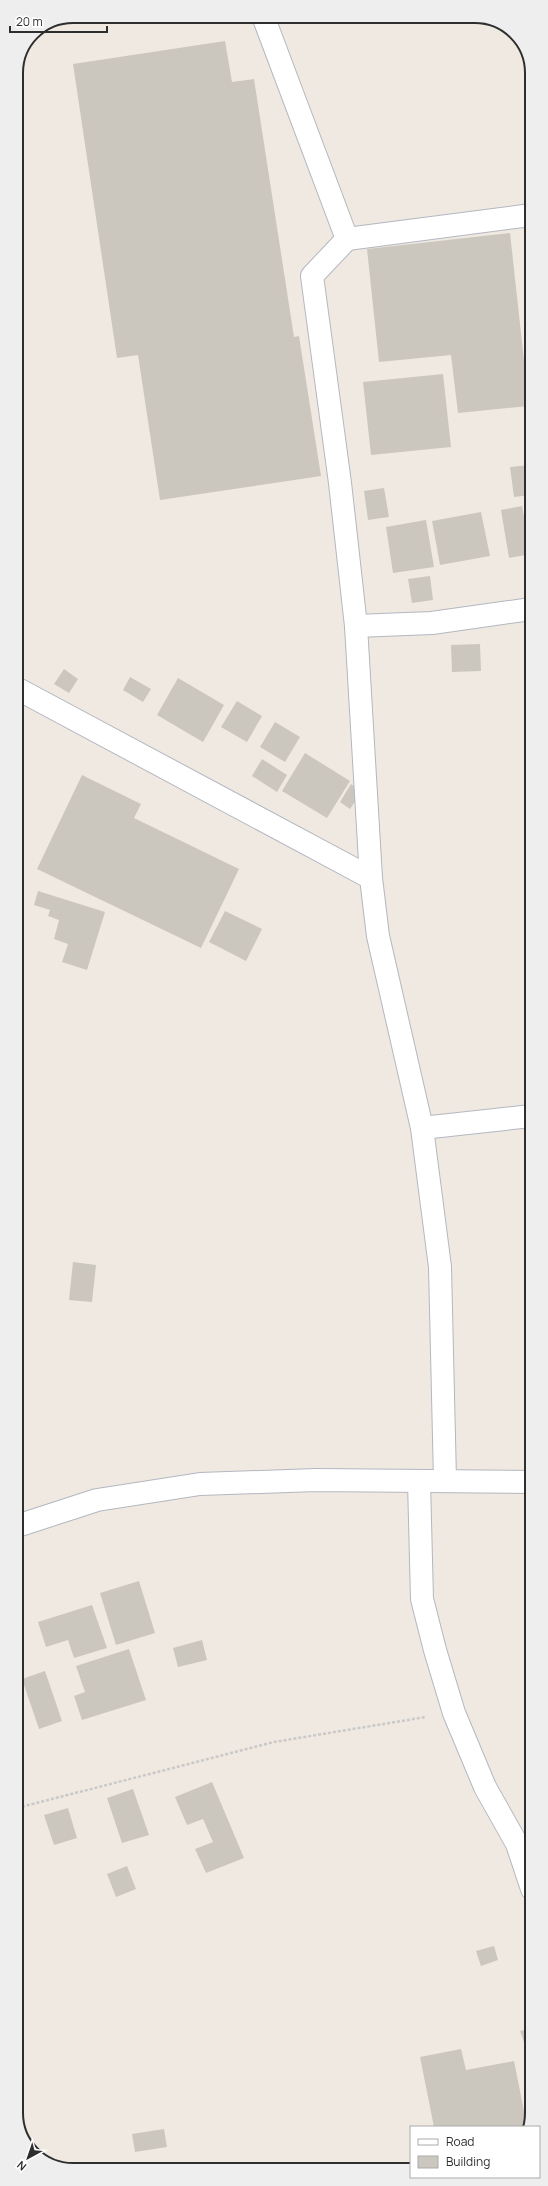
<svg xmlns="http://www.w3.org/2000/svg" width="548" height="2186" font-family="Manrope,sans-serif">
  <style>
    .building { fill: #cbc7bf }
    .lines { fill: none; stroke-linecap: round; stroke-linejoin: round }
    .minor-casing { stroke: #b4b7c1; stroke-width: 24 }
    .path { stroke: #c9c9c9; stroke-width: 2.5; stroke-dasharray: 3 2; stroke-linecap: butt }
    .minor { stroke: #fff; stroke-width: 22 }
    .rim { fill: none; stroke: #2e2e2e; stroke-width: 2 }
  </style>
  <rect width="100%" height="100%" fill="#efe9e1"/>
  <!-- building -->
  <g class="building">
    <path d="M 225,41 L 232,82 L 254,79 L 294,337 L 299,336 L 321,476 L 160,500 L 138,355 L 117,358 L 73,64 Z"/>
    <path d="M 510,233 L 529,406 L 458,413 L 451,355 L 379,362 L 367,249 Z"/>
    <path d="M 443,374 L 451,447 L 371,455 L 363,382 Z"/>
    <path d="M 531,465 L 531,495 L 514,497 L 510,467 Z"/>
    <path d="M 384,488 L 389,517 L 368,520 L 364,491 Z"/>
    <path d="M 522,506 L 531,554 L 509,558 L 501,510 Z"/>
    <path d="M 481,512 L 490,556 L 440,565 L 432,521 Z"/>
    <path d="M 426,520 L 434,567 L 393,573 L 386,527 Z"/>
    <path d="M 430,576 L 433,600 L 412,603 L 408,579 Z"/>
    <path d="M 480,644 L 481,671 L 452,672 L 451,645 Z"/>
    <path d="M 64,669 L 78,679 L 69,693 L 54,684 Z"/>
    <path d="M 130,677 L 151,689 L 143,702 L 123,690 Z"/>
    <path d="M 178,678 L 224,705 L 203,742 L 157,715 Z"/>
    <path d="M 237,701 L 262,716 L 247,742 L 221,727 Z"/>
    <path d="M 275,722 L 300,737 L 285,762 L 260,747 Z"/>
    <path d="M 305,753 L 350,781 L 327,818 L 282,791 Z"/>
    <path d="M 262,759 L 287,775 L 277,792 L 252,776 Z"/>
    <path d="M 82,775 L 141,804 L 134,818 L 239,869 L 201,948 L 37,869 Z"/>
    <path d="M 351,784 L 362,791 L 350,809 L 340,802 Z"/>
    <path d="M 38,891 L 105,912 L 87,970 L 62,962 L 68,944 L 54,939 L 59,920 L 48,916 L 50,910 L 34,905 Z"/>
    <path d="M 225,911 L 262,929 L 246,961 L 209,942 Z"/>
    <path d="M 73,1262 L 96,1265 L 92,1302 L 69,1300 Z"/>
    <path d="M 139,1581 L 155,1633 L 116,1645 L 100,1593 Z"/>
    <path d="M 92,1605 L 107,1648 L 74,1658 L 68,1640 L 46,1647 L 38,1622 Z"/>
    <path d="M 202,1640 L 207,1660 L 178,1667 L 173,1648 Z"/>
    <path d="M 129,1649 L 146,1700 L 82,1720 L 74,1696 L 85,1692 L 76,1666 Z"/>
    <path d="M 45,1671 L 62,1721 L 39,1729 L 22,1679 Z"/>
    <path d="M 212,1782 L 244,1858 L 206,1873 L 195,1849 L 213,1842 L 203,1819 L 187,1825 L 175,1797 Z"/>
    <path d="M 133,1789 L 149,1835 L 122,1843 L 107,1798 Z"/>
    <path d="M 68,1808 L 77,1838 L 54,1845 L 44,1815 Z"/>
    <path d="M 127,1866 L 136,1889 L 116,1897 L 107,1874 Z"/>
    <path d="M 494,1946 L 498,1960 L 481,1966 L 476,1951 Z"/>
    <path d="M 532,2028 L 532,2047 L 526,2048 L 520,2031 Z"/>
    <path d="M 461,2049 L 466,2070 L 514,2061 L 527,2126 L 434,2127 L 420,2057 Z"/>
    <path d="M 164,2129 L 167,2147 L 135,2152 L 132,2134 Z"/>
  </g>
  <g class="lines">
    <defs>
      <g id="minor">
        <path d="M 263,16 L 347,239 L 312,276 L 340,483 L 356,626 L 371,878 L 378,936 L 422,1128 L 440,1267 L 445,1480"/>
        <path d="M 347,239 L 531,215"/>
        <path d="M 356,626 L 432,623 L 531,609"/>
        <path d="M 16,688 L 371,878"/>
        <path d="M 422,1128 L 531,1116"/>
        <path d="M 419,1481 L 422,1599 L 435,1650 L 454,1713 L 485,1787 L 517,1844 L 532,1889"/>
        <path d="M 17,1526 L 97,1500 L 200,1484 L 316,1480 L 532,1482"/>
      </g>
    </defs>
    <!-- minor casing -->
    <use href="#minor" class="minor-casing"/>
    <!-- path -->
    <path class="path" d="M 17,1808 L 274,1742 L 426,1717"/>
    <!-- minor -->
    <use href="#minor" class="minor"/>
  </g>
  <!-- crop -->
  <path d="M0 0H548V2186H0ZM73 23H475A50 50 0 0 1 525 73V2113A50 50 0 0 1 475 2163H73A50 50 0 0 1 23 2113V73A50 50 0 0 1 73 23Z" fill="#eee" fill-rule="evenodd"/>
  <path class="rim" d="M73 23H475A50 50 0 0 1 525 73V2113A50 50 0 0 1 475 2163H73A50 50 0 0 1 23 2113V73A50 50 0 0 1 73 23Z"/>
  <!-- legend -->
  <rect x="410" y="2126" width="130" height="52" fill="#ffffff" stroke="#ababab"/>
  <rect x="418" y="2139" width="20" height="6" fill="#ffffff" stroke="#ababab"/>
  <text x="446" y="2146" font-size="12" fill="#2e2e2e">Road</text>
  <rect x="418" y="2156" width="20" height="12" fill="#cbc7bf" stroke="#ababab"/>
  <text x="446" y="2166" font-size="12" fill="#2e2e2e">Building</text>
  <!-- north arrow -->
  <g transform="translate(28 2158) rotate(220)" stroke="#ffffff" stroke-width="3" paint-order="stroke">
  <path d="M0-3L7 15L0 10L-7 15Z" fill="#2e2e2e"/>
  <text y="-6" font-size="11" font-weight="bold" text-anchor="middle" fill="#2e2e2e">N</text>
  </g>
  <!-- scale -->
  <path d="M10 26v6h97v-6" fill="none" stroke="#2e2e2e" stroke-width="2"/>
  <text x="16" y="26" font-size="12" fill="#2e2e2e" stroke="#ffffff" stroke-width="3" paint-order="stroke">20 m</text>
</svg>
